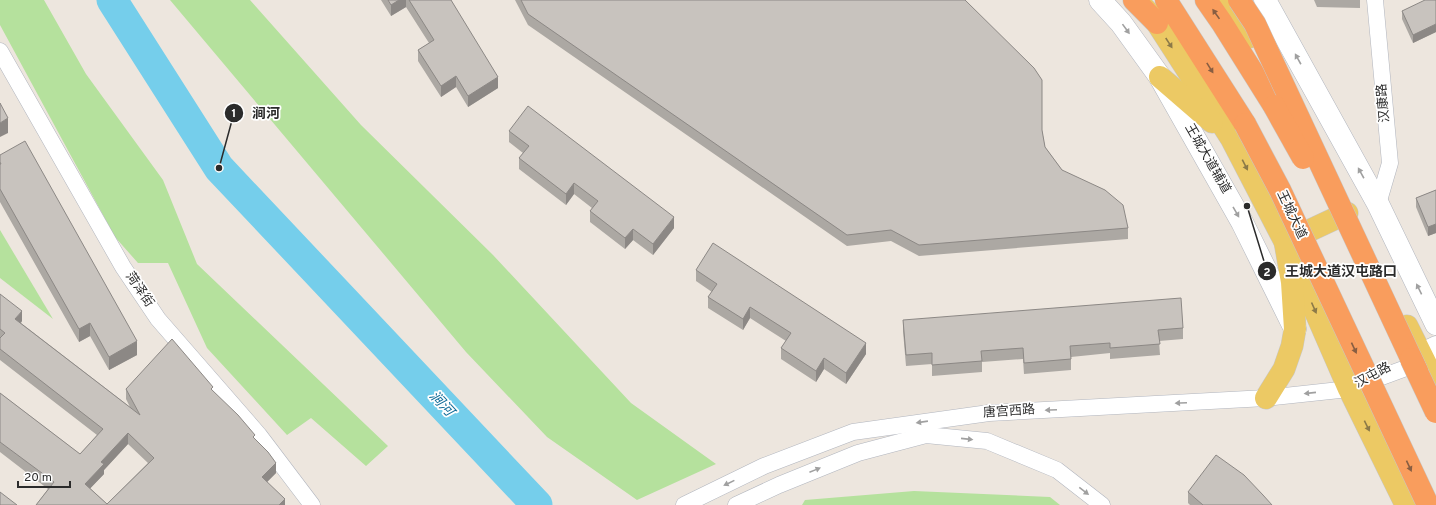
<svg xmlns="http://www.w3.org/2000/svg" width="1436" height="505" font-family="Overpass,'Noto Sans SC',sans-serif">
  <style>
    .green { fill: #b5e19d }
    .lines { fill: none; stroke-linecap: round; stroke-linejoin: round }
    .river { stroke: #75ceeb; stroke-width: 31 }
    .street-casing { stroke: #b1b5be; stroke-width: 17 }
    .secondary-casing { stroke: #b1b5be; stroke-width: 23 }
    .primary-casing { stroke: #c8c8c8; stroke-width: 23 }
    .highway-casing { stroke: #c8c8c8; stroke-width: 23 }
    .street { stroke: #fff; stroke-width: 16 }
    .secondary { stroke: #fff; stroke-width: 22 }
    .primary { stroke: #ecc964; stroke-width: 22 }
    .highway { stroke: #f99d5d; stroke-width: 22 }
    .highway-bridge-casing { stroke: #c8c8c8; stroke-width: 23; stroke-linecap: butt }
    .highway-bridge { stroke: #f99d5d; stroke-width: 22 }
    .wall { fill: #aca8a3; fill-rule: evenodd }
    .shaded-wall { fill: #8c8885 }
    .building { fill: #c8c3be; stroke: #8c8885; fill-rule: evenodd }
    .oneway { fill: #885e42 }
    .oneway2 { fill: #a0a0a0 }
    .oneway3 { fill: #8c7a48 }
    .labels { text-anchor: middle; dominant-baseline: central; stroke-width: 3.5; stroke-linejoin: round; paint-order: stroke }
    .street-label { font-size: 13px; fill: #2b2b2b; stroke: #fff }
    .water-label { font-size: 14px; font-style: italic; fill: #126d99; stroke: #fff }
    .leader { fill: none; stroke: #2b2b2b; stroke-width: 1.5 }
    .callout-dot { fill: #2b2b2b; stroke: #fff; stroke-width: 1.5 }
    .mark-label { font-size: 12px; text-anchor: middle; font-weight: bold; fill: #fff }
    .callout-label { font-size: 14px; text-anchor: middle; font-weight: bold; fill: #2b2b2b; stroke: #fff; stroke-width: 3.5; stroke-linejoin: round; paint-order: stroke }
  </style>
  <rect width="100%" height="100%" fill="#ede6de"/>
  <!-- green -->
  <g class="green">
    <path d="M 0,0 L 44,0 L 86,74 L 163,180 L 197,264 L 388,446 L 366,466 L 311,418 L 287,435 L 207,348 L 168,263 L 138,263 L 115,237 L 0,25 Z"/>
    <path d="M 170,0 L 250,0 L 361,125 L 493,255 L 631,403 L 716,464 L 637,500 L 547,437 L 466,352 Z"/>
    <path d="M 0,230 L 53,319 L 0,278 Z"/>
    <path d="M 914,491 L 1050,497 L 1060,505 L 802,505 L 805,500 Z"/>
  </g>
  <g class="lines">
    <!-- river -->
    <path class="river" d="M 112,0 L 219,168 L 537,505"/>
    <defs>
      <g id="street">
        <path d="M 1375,0 L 1390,163 L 1378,204"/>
        <path d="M 0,51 L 123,267 L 158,319 L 259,435 L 312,505"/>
        <path d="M 1411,356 L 1436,344"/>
        <path d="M 684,505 L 764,466 L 853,432 L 989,413 L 1266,398 L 1349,389 L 1436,357"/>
        <path d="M 736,505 L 779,485 L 858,453 L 926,435 L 987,441 L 1057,470 L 1102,505"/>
      </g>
      <g id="secondary">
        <path d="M 1100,0 L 1121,23 L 1160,77 L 1242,222 L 1295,329"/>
        <path d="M 1265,0 L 1378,204 L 1436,324"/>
      </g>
      <g id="primary">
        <path d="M 1225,0 L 1250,37"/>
        <path d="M 1145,9 L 1157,23 L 1231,138 L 1285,242 L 1349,389 L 1406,505"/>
        <path d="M 1160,77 L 1212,122"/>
        <path d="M 1407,326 L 1436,384"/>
        <path d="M 1266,398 L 1284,369 L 1292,346 L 1295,329 L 1292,282 L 1285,242 L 1347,213"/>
      </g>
      <g id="highway">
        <path d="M 1134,0 L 1157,23"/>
        <path d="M 1166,0 L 1245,124"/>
        <path d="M 1206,0 L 1222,23 L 1274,106"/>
      </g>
    </defs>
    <!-- street casing -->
    <use href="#street" class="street-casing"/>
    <!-- secondary casing -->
    <use href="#secondary" class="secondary-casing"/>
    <!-- primary casing -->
    <use href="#primary" class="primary-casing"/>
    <!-- highway casing -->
    <use href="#highway" class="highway-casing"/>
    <!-- street -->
    <use href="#street" class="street"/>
    <!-- secondary -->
    <use href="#secondary" class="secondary"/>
    <!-- primary -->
    <use href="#primary" class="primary"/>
    <!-- highway -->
    <use href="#highway" class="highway"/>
    <defs>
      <g id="highway-bridge">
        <path d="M 1239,0 L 1255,24 L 1417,371"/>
        <path d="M 1274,106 L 1303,158"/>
        <path d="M 1245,124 L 1280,190 L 1428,505"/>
        <path d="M 1411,359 L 1436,412"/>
      </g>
    </defs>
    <!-- highway-bridge casing -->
    <use href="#highway-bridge" class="highway-bridge-casing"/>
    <!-- highway-bridge -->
    <use href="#highway-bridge" class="highway-bridge"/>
  </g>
  <!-- wall -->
  <g class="wall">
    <path d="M 381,0 L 451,0 L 498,88 L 468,107 L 456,87 L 441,97 L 418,61 L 418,50 L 429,43 L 406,7 L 391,16 Z"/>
    <path d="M 515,0 L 965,0 L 1042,130 L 1045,147 L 1062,170 L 1128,228 L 1128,239 L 919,256 L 891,241 L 847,246 L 528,25 Z"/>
    <path d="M 1314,0 L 1360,0 L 1360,8 L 1317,7 Z"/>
    <path d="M 1436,0 L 1436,32 L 1413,43 L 1402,19 L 1402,11 Z"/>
    <path d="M 509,131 L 674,228 L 653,255 L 633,240 L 625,249 L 590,222 L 590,211 L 592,208 L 574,194 L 566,205 L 519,169 L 519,158 L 523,153 L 509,142 Z"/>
    <path d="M 0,155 L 137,355 L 109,370 L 90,336 L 79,342 L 0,202 Z"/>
    <path d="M 1436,190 L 1436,233 L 1428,236 L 1416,207 L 1416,198 Z"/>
    <path d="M 696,270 L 866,354 L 846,384 L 824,369 L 816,382 L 781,359 L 781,348 L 786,341 L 750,318 L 743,330 L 708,308 L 708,297 L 712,292 L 696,281 Z"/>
    <path d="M 0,294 L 22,321 L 21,323 L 130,407 L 126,399 L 126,389 L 213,391 L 255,439 L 276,473 L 267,482 L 285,505 L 36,505 L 48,489 L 0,452 L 0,393 L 80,454 L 97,435 L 0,360 ZM 128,444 L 148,463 L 107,504 L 90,488 L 104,474 L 104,470 Z"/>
    <path d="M 903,320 L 1183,328 L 1183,339 L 1159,341 L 1160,355 L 1110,359 L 1110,353 L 1071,357 L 1071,370 L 1024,374 L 1023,359 L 982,362 L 982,372 L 932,376 L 932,364 L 906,366 L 903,331 Z"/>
    <path d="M 1188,492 L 1272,505 L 1190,505 L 1188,503 Z"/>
  </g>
  <!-- shaded-wall -->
  <g class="shaded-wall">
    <path d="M 399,0 L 406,0 L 406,7 L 391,16 L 391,5 Z"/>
    <path d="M 1436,24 L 1436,32 L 1413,43 L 1413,35 Z"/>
    <path d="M 456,76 L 456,87 L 441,97 L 441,86 Z"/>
    <path d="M 498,77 L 498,88 L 468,107 L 468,96 Z"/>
    <path d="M 8,118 L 8,133 L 0,137 L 0,123 Z"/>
    <path d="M 574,183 L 574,194 L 566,205 L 566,194 Z"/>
    <path d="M 674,217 L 674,228 L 653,255 L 653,244 Z"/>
    <path d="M 1436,224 L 1436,233 L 1428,236 L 1428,227 Z"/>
    <path d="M 633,229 L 633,240 L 625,249 L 625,238 Z"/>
    <path d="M 750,307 L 750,318 L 743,330 L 743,319 Z"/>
    <path d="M 22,311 L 22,321 L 15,329 L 15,319 Z"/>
    <path d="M 90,323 L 90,336 L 79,342 L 79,329 Z"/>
    <path d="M 137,341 L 137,355 L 109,370 L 109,357 Z"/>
    <path d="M 866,343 L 866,354 L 846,384 L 846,373 Z"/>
    <path d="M 824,358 L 824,369 L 816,382 L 816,371 Z"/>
    <path d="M 128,433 L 128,444 L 104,470 L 104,474 L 85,494 L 85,484 L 101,462 Z"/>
    <path d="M 276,463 L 276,473 L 262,487 L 262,477 Z"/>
    <path d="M 285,499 L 285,505 L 279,505 Z"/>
  </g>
  <!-- building -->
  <g class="building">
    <path d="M 388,0 L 399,0 L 391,5 Z"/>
    <path d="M 409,0 L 451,0 L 498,77 L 468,96 L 456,76 L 441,86 L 418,50 L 434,40 Z"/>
    <path d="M 521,0 L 965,0 L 1034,68 L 1042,80 L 1042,130 L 1045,147 L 1062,170 L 1105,190 L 1123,205 L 1128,228 L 919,245 L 891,230 L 847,235 L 528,14 Z"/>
    <path d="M 1425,0 L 1436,0 L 1436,24 L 1413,35 L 1402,11 Z"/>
    <path d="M 0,103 L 8,118 L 0,123 Z"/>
    <path d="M 528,106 L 674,217 L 653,244 L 633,229 L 625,238 L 590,211 L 598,201 L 574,183 L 566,194 L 519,158 L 529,146 L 509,131 Z"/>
    <path d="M 25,141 L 137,341 L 109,357 L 90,323 L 79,329 L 0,189 L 0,164 L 1,164 L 0,162 L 0,155 Z"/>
    <path d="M 1436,190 L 1436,224 L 1428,227 L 1416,198 Z"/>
    <path d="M 713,243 L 866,343 L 846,373 L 824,358 L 816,371 L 781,348 L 791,333 L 750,307 L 743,319 L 708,297 L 717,284 L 696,270 Z"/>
    <path d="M 0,294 L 22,311 L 15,319 L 140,415 L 126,389 L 172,339 L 213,387 L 211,389 L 238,415 L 255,435 L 253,437 L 268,452 L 276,463 L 262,477 L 285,499 L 279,505 L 36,505 L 54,482 L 0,442 L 0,393 L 80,454 L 103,429 L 0,349 L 0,338 L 5,333 L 0,329 ZM 128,433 L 154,458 L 107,504 L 85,484 L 104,464 L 101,462 Z"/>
    <path d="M 1181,298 L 1183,328 L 1158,330 L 1160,344 L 1110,348 L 1110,343 L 1070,346 L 1071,359 L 1024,363 L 1023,348 L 981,351 L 982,361 L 932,365 L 932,353 L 906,355 L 903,320 Z"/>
    <path d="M 1216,455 L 1244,475 L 1263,495 L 1272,505 L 1203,505 L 1188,492 Z"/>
    <path d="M 0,492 L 17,505 L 0,505 Z"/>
  </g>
  <!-- one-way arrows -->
  <defs><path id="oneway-solid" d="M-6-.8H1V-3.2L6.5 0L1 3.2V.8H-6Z"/></defs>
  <g class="oneway">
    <use href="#oneway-solid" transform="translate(1216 14) rotate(-125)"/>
    <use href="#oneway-solid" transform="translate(1210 68) rotate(58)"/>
    <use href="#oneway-solid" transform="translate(1354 348) rotate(65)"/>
    <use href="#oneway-solid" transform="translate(1409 466) rotate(65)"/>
  </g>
  <g class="oneway2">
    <use href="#oneway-solid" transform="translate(1126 29) rotate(54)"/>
    <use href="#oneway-solid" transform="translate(1298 59) rotate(-119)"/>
    <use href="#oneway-solid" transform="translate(1361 173) rotate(-119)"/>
    <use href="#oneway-solid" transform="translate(1236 212) rotate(60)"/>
    <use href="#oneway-solid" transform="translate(1419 289) rotate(-116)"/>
    <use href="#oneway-solid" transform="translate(1310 393) rotate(174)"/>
    <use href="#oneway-solid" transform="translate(1181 403) rotate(177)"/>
    <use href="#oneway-solid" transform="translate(1051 410) rotate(177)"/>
    <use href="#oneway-solid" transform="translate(922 422) rotate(172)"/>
    <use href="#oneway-solid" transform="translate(967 439) rotate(6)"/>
    <use href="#oneway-solid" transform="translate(815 470) rotate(-22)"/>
    <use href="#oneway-solid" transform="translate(729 483) rotate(154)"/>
    <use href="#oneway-solid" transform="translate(1084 491) rotate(38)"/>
  </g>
  <g class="oneway3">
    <use href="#oneway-solid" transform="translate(1169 43) rotate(57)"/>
    <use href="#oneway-solid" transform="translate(1245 165) rotate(63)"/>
    <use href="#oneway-solid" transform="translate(1314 308) rotate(66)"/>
    <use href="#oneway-solid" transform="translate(1367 426) rotate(64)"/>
  </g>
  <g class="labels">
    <!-- street labels -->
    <g class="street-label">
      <text transform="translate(1384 103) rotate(-95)">汉康路</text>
      <text transform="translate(1207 159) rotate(60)">王城大道辅道</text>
      <text transform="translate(1291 215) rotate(65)">王城大道</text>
      <text transform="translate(139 290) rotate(56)">菏泽街</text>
      <text transform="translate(1373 376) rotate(-28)">汉屯路</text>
      <text transform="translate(1009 412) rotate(-4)">唐宫西路</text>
    </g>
    <!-- water labels -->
    <g class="water-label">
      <text transform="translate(441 404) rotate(47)">涧河</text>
    </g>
  </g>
  <!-- callouts -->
  <path class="leader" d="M219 168L234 113M1247 206L1267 271"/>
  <g class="callout-dot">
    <circle cx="219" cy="168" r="4"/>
    <circle cx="1247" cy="206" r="4"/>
    <circle cx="234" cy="113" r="10"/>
    <circle cx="1267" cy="271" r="10"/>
  </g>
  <g class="mark-label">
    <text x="234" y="117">1</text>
    <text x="1267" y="276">2</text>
  </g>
  <g class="callout-label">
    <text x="266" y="118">涧河</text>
    <text x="1341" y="276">王城大道汉屯路口</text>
  </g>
  <!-- scale -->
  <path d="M18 481v6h52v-6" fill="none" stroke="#2b2b2b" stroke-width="2"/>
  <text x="24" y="481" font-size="12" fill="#2b2b2b" stroke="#ffffff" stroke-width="3" paint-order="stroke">20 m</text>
</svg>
